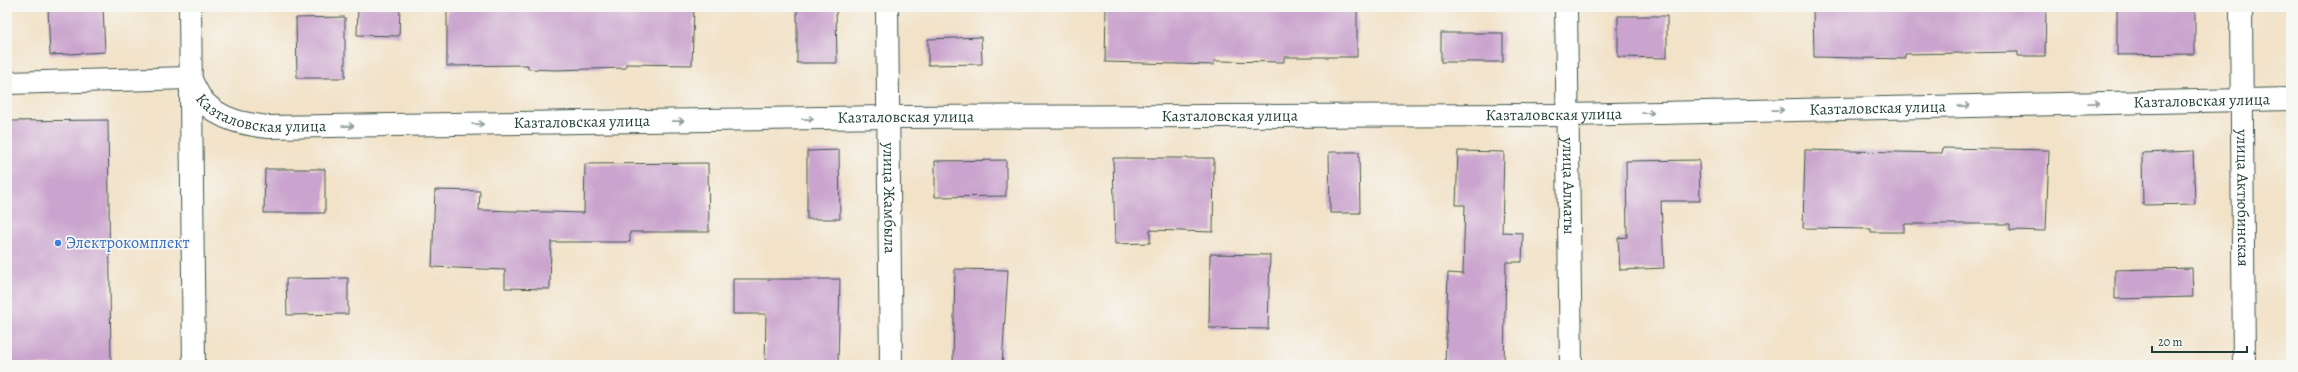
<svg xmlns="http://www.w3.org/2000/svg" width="2298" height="372" font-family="Alegreya,serif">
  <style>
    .building { fill: #caa4ce }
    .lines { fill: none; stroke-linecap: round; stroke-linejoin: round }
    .minor-casing { stroke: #3f564a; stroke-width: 24 }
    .minor { stroke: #fff; stroke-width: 22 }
    .oneway { stroke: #8f9e9a }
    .shop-dot { fill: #3f7fe0; stroke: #f6f6f2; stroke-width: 1.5 }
    .labels { text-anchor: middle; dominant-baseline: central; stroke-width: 3.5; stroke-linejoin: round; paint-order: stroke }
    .street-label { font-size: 16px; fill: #1f3d34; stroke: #f6f6f2 }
    .shop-label { font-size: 16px; fill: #366cbe; stroke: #f6f6f2; text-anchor: start }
  </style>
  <rect width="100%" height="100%" fill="#f6f6f2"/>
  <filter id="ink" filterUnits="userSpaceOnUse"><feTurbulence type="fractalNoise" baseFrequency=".025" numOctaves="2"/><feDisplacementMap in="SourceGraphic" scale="8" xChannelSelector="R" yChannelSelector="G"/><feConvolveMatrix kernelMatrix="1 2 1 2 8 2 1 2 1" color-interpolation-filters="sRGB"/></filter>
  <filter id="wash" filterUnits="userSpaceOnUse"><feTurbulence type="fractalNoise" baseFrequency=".012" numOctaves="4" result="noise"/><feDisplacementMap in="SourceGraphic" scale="16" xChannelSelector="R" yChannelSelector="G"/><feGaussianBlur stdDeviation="0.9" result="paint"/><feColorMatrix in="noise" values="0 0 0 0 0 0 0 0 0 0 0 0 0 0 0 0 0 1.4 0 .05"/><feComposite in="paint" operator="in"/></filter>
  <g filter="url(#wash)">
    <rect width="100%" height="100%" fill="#f2e2c8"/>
    <g id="blocks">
      <!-- building -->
      <g class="building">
        <path d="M 48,7 L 103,7 L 105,52 L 50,55 Z"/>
        <path d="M 358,7 L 400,7 L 399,36 L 357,35 Z"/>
        <path d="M 447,7 L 694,8 L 692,65 L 626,64 L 626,68 L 554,70 L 528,69 L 528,65 L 447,66 Z"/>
        <path d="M 797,7 L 836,7 L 837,63 L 797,63 Z"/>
        <path d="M 1106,7 L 1357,7 L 1357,57 L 1284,57 L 1284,62 L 1214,61 L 1214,65 L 1105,62 Z"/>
        <path d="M 1813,7 L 2046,8 L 2045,56 L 2018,56 L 2018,52 L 1905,54 L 1905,59 L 1814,57 Z"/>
        <path d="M 2117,7 L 2195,7 L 2195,54 L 2117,55 Z"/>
        <path d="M 1618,16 L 1667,16 L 1667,58 L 1618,57 Z"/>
        <path d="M 345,17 L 345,78 L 297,78 L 296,18 Z"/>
        <rect x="1441" y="33" width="62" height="29"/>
        <path d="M 981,37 L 982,64 L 928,65 L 928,39 Z"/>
        <path d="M 108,120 L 111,365 L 7,365 L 7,121 Z"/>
        <path d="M 1943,148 L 2049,150 L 2046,231 L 2010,230 L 2010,224 L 1904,224 L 1904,232 L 1871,232 L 1871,229 L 1803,228 L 1805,150 L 1942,153 Z"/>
        <path d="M 839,150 L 840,219 L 807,219 L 807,151 Z"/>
        <path d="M 1458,151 L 1504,152 L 1502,232 L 1523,233 L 1522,262 L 1506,262 L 1504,365 L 1445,365 L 1448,273 L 1463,274 L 1465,205 L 1456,205 Z"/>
        <path d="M 2193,151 L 2195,204 L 2143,205 L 2142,153 Z"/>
        <path d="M 1329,152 L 1359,152 L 1360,213 L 1330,213 Z"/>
        <path d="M 1113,158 L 1214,158 L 1213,232 L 1150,230 L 1150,243 L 1115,244 Z"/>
        <path d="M 1006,160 L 1006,196 L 935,197 L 935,161 Z"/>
        <path d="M 1699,160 L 1700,201 L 1661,201 L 1664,268 L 1620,270 L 1618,238 L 1627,237 L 1626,161 Z"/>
        <path d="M 708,163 L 709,232 L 630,232 L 630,242 L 551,242 L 550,289 L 505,288 L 505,270 L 432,267 L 435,190 L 480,191 L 479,210 L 584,213 L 585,164 Z"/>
        <path d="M 265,169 L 325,169 L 325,213 L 264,213 Z"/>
        <path d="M 1210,254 L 1270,255 L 1268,329 L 1209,328 Z"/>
        <path d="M 2192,268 L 2193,297 L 2115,299 L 2115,270 Z"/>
        <path d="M 955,269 L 1008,270 L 1002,365 L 953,365 Z"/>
        <path d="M 348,278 L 348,314 L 287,315 L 286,279 Z"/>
        <path d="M 733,279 L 840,279 L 838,365 L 765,365 L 766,314 L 733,314 Z"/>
      </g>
    </g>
  </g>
  <g filter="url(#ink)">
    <use href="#blocks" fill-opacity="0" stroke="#3f564a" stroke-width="1"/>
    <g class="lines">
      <defs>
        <g id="minor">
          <path d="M 190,7 L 194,365"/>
          <path id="s1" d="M 887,7 L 891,365"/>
          <path id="s2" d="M 1566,7 L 1571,365"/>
          <path id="s3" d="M 2241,7 L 2244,365"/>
          <path id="s4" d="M 190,78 C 194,85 198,96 204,102 C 221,120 244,124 268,127 L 888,117 L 1567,115 L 2291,99"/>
          <path d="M 7,83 L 190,78"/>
        </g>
      </defs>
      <!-- minor casing -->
      <use href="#minor" class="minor-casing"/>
      <!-- minor -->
      <use href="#minor" class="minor"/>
    </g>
    <!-- one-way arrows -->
    <defs><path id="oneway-shaft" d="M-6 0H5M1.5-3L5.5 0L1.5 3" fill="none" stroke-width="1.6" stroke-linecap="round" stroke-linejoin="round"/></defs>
    <g class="oneway">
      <use href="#oneway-shaft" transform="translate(2094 103) rotate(-1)"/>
      <use href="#oneway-shaft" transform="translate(1964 106) rotate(-1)"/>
      <use href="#oneway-shaft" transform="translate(1778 110) rotate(-1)"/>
      <use href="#oneway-shaft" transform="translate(1648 113) rotate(-1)"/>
      <use href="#oneway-shaft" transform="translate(808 119) rotate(-1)"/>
      <use href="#oneway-shaft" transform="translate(678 121) rotate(-1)"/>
      <use href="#oneway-shaft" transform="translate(478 124) rotate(-1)"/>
      <use href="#oneway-shaft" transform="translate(348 126) rotate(-1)"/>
    </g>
  </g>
  <!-- markers -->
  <circle class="shop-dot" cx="58" cy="243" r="4"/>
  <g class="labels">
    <!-- street labels -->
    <g class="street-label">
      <text stroke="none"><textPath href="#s4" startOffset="2032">Казталовская улица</textPath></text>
      <text stroke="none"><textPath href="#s4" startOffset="88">Казталовская улица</textPath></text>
      <text stroke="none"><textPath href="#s4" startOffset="1708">Казталовская улица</textPath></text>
      <text stroke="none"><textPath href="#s4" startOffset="1384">Казталовская улица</textPath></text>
      <text stroke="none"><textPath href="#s4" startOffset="1060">Казталовская улица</textPath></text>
      <text stroke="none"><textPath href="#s4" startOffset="736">Казталовская улица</textPath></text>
      <text stroke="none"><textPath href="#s4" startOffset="412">Казталовская улица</textPath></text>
      <text stroke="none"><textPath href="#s2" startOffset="179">улица Алматы</textPath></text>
      <text stroke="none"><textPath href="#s1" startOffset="191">улица Жамбыла</textPath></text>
      <text stroke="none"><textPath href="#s3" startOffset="191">улица Актюбинская</textPath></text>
    </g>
    <!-- shop labels -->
    <g class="shop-label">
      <text x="66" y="243">Электрокомплект</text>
    </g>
  </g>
  <!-- margin -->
  <rect width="2298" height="372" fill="none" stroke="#f6f6f2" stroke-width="24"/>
  <!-- scale -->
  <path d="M2152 346v6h95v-6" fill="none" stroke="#1f3d34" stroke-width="2"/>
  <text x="2158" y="346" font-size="12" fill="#1f3d34" stroke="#f6f6f2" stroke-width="3" paint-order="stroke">20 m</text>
</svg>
